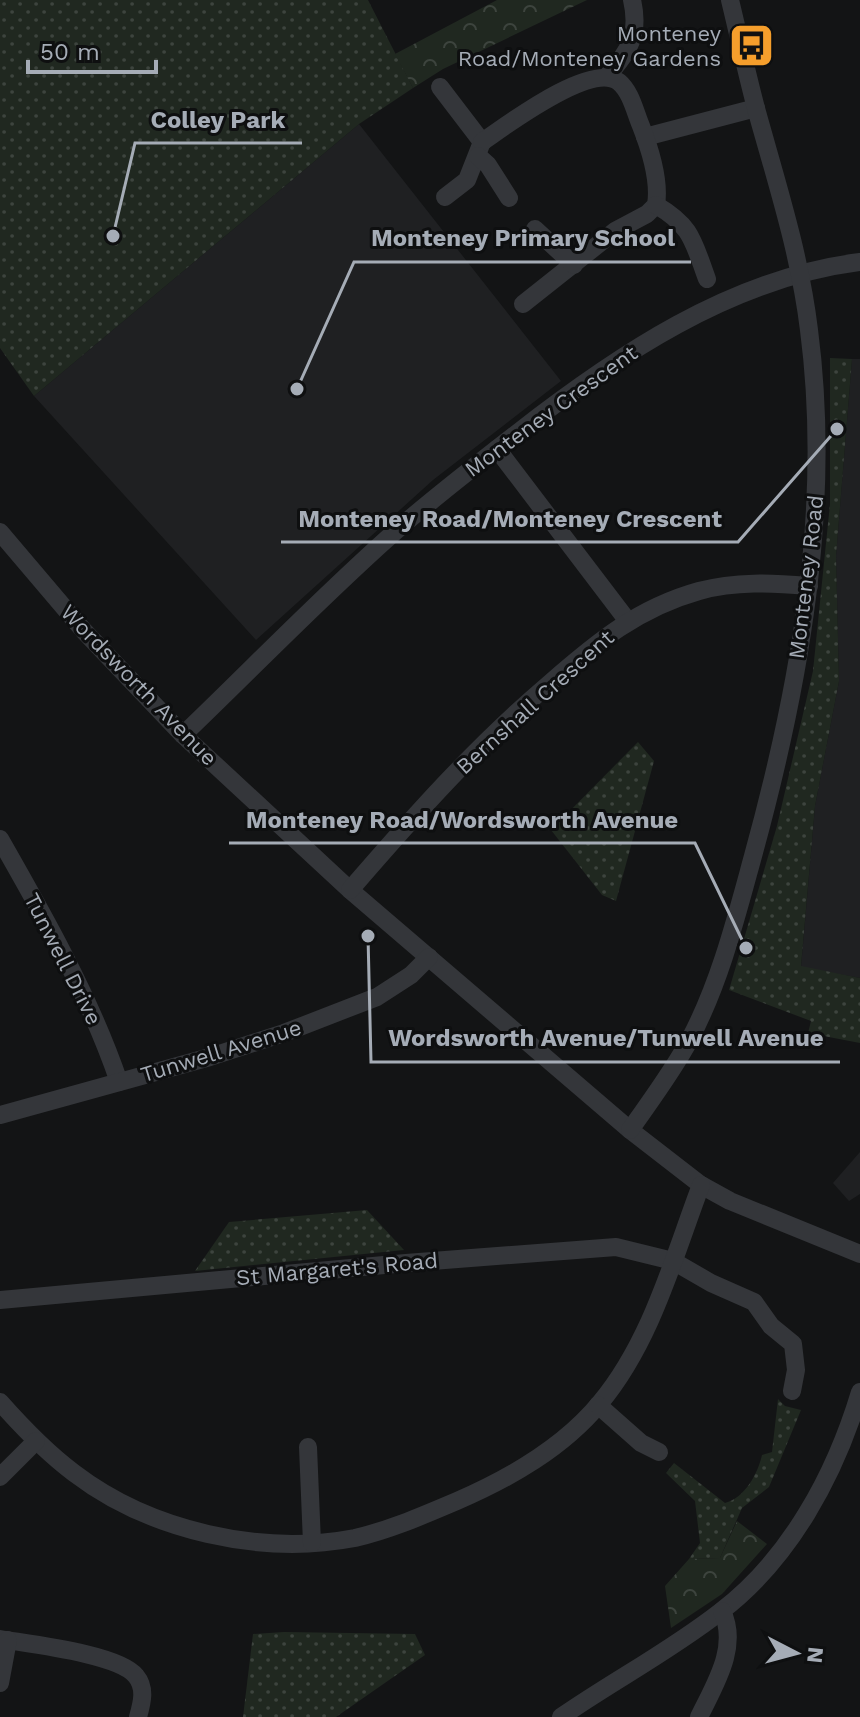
<svg xmlns="http://www.w3.org/2000/svg" width="860" height="1717" font-family="'Work Sans',sans-serif">
  <style>
    .built { fill: #1f2022 }
    .green { fill: url(#green-dots) }
    .forest { fill: url(#forest-crowns) }
    .lines { fill: none; stroke-linecap: round; stroke-linejoin: round }
    .minor { stroke: #34363a; stroke-width: 18 }
    .labels { text-anchor: middle; dominant-baseline: central; stroke-width: 6; stroke-linejoin: round; paint-order: stroke }
    .poi-label { font-size: 22px; fill: #a5acb6; stroke: #0e0f10; text-anchor: end }
    .street-label { font-size: 22px; fill: #a5acb6; stroke: #0e0f10 }
    .leader { fill: none; stroke: #a5acb6; stroke-width: 3 }
    .callout-dot { fill: #a5acb6; stroke: #0e0f10; stroke-width: 3 }
    .callout-label { font-size: 24px; text-anchor: middle; font-weight: bold; fill: #a5acb6; stroke: #0e0f10; stroke-width: 6; stroke-linejoin: round; paint-order: stroke }
  </style>
  <defs>
    <pattern id="green-dots" width="8" height="8" patternUnits="userSpaceOnUse" patternTransform="scale(2)"><rect width="8" height="8" fill="#202820"/><path d="M2 2h.1M6 6h.1" fill="none" stroke="#3d443e" stroke-width="1.8" stroke-linecap="round"/></pattern>
    <pattern id="forest-crowns" width="20" height="18" patternUnits="userSpaceOnUse" patternTransform="scale(2)"><rect width="20" height="18" fill="#202820"/><path d="M2 6a3 3 0 1 1 6 0M12 15a3 3 0 1 1 6 0" fill="none" stroke="#3d443e"/></pattern>
  </defs>
  <rect width="100%" height="100%" fill="#131415"/>
  <!-- built -->
  <g class="built">
    <path d="M 359,124 L 561,381 L 433,480 L 256,640 L 34,396 Z"/>
    <path d="M 852,359 L 860,359 L 860,978 L 801,967 L 815,806 L 839,681 L 836,556 Z"/>
    <path d="M 860,1152 L 860,1194 L 849,1201 L 833,1183 Z"/>
  </g>
  <!-- green -->
  <g class="green">
    <path d="M 0,0 L 368,0 L 413,88 L 359,124 L 34,396 L 0,348 Z"/>
    <path d="M 830,358 L 852,359 L 836,556 L 839,681 L 815,806 L 801,966 L 860,978 L 860,1043 L 808,1033 L 811,1021 L 729,990 L 777,826 L 813,671 L 830,504 Z"/>
    <path d="M 638,742 L 654,761 L 616,901 L 602,895 L 551,830 Z"/>
    <path d="M 367,1210 L 404,1250 L 195,1271 L 229,1222 Z"/>
    <path d="M 778,1399 L 785,1406 L 801,1410 L 769,1487 L 742,1508 L 720,1558 L 689,1559 L 700,1543 L 695,1501 L 666,1473 L 674,1463 L 725,1503 C 745,1498 758,1473 762,1455 L 772,1452 Z"/>
    <path d="M 284,1632 L 415,1634 L 425,1655 L 336,1717 L 243,1717 L 253,1634 Z"/>
  </g>
  <!-- forest -->
  <g class="forest">
    <path d="M 497,0 L 587,0 L 443,69 L 413,88 L 395,54 Z"/>
    <path d="M 737,1521 L 767,1544 L 722,1594 L 671,1628 L 665,1586 L 689,1559 L 720,1558 Z"/>
  </g>
  <g class="lines">
    <!-- minor -->
    <g class="minor">
      <path d="M 607,76 C 629,52 640,34 632,0"/>
      <path d="M 440,87 L 482,142 L 467,180 L 445,197"/>
      <path d="M 645,137 L 756,108"/>
      <path d="M 482,142 C 507,125 591,61 619,82 C 631,92 635,112 641,126 C 650,149 660,181 656,205 L 647,214 L 615,231 L 523,304"/>
      <path d="M 478,156 L 488,165 L 509,198"/>
      <path d="M 656,205 C 692,226 693,241 707,279"/>
      <path d="M 535,229 L 574,265"/>
      <path d="M 497,449 L 627,620"/>
      <path d="M 0,532 L 84,631 L 183,735 L 350,890 L 630,1130 L 701,1185 L 730,1201 L 860,1254"/>
      <path d="M 183,735 C 254,667 323,595 398,529 C 436,496 476,465 516,434 C 616,356 731,278 860,262"/>
      <path d="M 0,839 C 44,916 90,997 119,1082"/>
      <path d="M 350,890 C 413,817 476,746 550,683 C 597,642 638,608 699,591 C 736,581 772,583 809,586"/>
      <path d="M 0,1115 L 210,1057 L 284,1033 L 377,997 L 411,975 L 429,957"/>
      <path d="M 630,1130 C 651,1100 673,1071 690,1039 C 720,982 736,918 753,856 C 800,685 832,507 809,330 C 800,255 777,184 757,112 C 747,75 739,37 730,0"/>
      <path d="M 0,1300 L 406,1263 L 616,1247 L 673,1261 L 711,1283 L 754,1302 L 771,1326 L 793,1344 L 796,1370 L 792,1391"/>
      <path d="M 0,1402 C 23,1428 46,1452 74,1473 C 150,1531 261,1556 355,1538 C 390,1530 424,1515 457,1501 C 510,1478 563,1448 600,1403 C 651,1342 673,1259 701,1185"/>
      <path d="M 598,1405 L 641,1443 L 659,1452"/>
      <path d="M 308,1447 L 312,1543"/>
      <path d="M 0,1477 L 36,1441"/>
      <path d="M 0,1639 C 29,1644 119,1654 136,1676 C 146,1688 142,1703 138,1717"/>
      <path d="M 0,1683 L 8,1640"/>
      <path d="M 561,1717 C 613,1681 670,1651 720,1612 C 790,1559 835,1475 860,1392"/>
      <path d="M 699,1717 C 715,1684 739,1647 722,1611"/>
    </g>
  </g>
  <!-- icons -->
  <defs>
    <symbol id="bus-square" viewBox="-11 -11 22 22"><rect x="-9" y="-9" width="18" height="18" rx="4" fill="#f59e2c" stroke="#0e0f10"/><path d="M-5-6H5V4H4V6H2V4H-2V6H-4V4H-5ZM-3.5-4V0h7V-4ZM-3.5 1.2v1.5H-2V1.2ZM2 1.2v1.5H3.5V1.2Z" fill="#111"/></symbol>
  </defs>
  <g fill-rule="evenodd">
    <use href="#bus-square" x="726" y="20" width="51" height="51"/>
  </g>
  <g class="labels">
    <!-- poi labels -->
    <g class="poi-label">
      <text x="721" y="33">Monteney<tspan x="721" dy="25">Road/Monteney Gardens</tspan></text>
    </g>
    <!-- street labels -->
    <g class="street-label">
      <text transform="translate(551 411) rotate(-36)">Monteney Crescent</text>
      <text transform="translate(806 577) rotate(-83)">Monteney Road</text>
      <text transform="translate(139 685) rotate(46)">Wordsworth Avenue</text>
      <text transform="translate(535 702) rotate(-42)">Bernshall Crescent</text>
      <text transform="translate(63 959) rotate(63)">Tunwell Drive</text>
      <text transform="translate(221 1051) rotate(-17)">Tunwell Avenue</text>
      <text transform="translate(337 1269) rotate(-5)">St Margaret's Road</text>
    </g>
  </g>
  <!-- callouts -->
  <path class="leader" d="M113 236L135 143H302M297 389L354 262H691M837 429L738 542H281M746 948L695 843H229M368 936L371 1062H840"/>
  <g class="callout-dot">
    <circle cx="113" cy="236" r="8"/>
    <circle cx="297" cy="389" r="8"/>
    <circle cx="837" cy="429" r="8"/>
    <circle cx="746" cy="948" r="8"/>
    <circle cx="368" cy="936" r="8"/>
  </g>
  <g class="callout-label">
    <text x="218" y="128">Colley Park</text>
    <text x="523" y="246">Monteney Primary School</text>
    <text x="510" y="527">Monteney Road/Monteney Crescent</text>
    <text x="462" y="828">Monteney Road/Wordsworth Avenue</text>
    <text x="606" y="1046">Wordsworth Avenue/Tunwell Avenue</text>
  </g>
  <!-- north arrow -->
  <g transform="translate(796 1653) rotate(96)" stroke="#0e0f10" stroke-width="6" paint-order="stroke">
  <path d="M0-6L14 30L0 20L-14 30Z" fill="#a5acb6"/>
  <text y="-12" font-size="22" font-weight="bold" text-anchor="middle" fill="#a5acb6">N</text>
  </g>
  <!-- scale -->
  <path d="M28 60v12h128v-12" fill="none" stroke="#a5acb6" stroke-width="4"/>
  <text x="40" y="60" font-size="24" fill="#a5acb6" stroke="#0e0f10" stroke-width="6" paint-order="stroke">50 m</text>
</svg>
